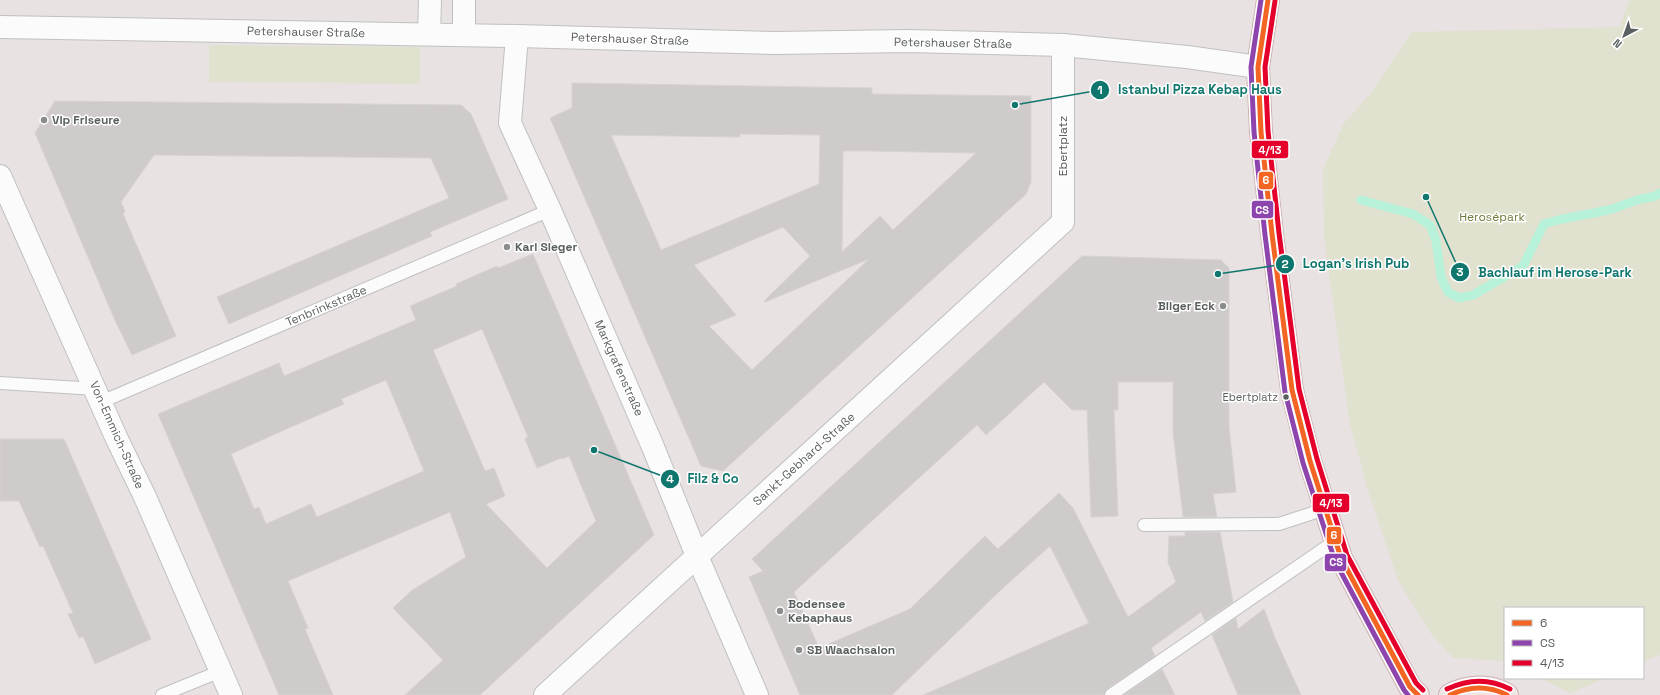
<svg xmlns="http://www.w3.org/2000/svg" width="1660" height="695" font-family="'Space Grotesk',sans-serif">
  <style>
    .green { fill: #e0e1ce }
    .lines { fill: none; stroke-linecap: round; stroke-linejoin: round }
    .stream { stroke: #b8f1da; stroke-width: 9 }
    .building { fill: #d0cbcb; stroke: #d7d2d2; fill-rule: evenodd }
    .lane-casing { stroke: #c0c0c0; stroke-width: 14 }
    .street-casing { stroke: #c0c0c0; stroke-width: 24 }
    .primary-casing { stroke: #ceb2b4; stroke-width: 24 }
    .lane { stroke: #fcfbfb; stroke-width: 12 }
    .street { stroke: #fcfbfb; stroke-width: 22 }
    .primary { stroke: #f0e6e5; stroke-width: 22 }
    .bus-1-casing { stroke: #fff; stroke-width: 8 }
    .bus-2-casing { stroke: #fff; stroke-width: 8 }
    .bus-3-casing { stroke: #fff; stroke-width: 8 }
    .bus-1 { stroke: #f26522; stroke-width: 5 }
    .bus-2 { stroke: #8e44ad; stroke-width: 5 }
    .bus-3 { stroke: #e4002b; stroke-width: 5 }
    .poi-dot { fill: #8b8d8c; stroke: #fff; stroke-width: 1.5 }
    .bus-dot { fill: #595f5e; stroke: #fff; stroke-width: 1.5 }
    .labels { text-anchor: middle; dominant-baseline: central; stroke-width: 3; stroke-linejoin: round; paint-order: stroke }
    .bus-label { font-size: 11px; fill: #595f5e; stroke: #fff; text-anchor: end }
    .street-label { font-size: 12px; fill: #595f5e; stroke: #fff }
    .poi-label { font-size: 12px; font-weight: bold; fill: #595f5e; stroke: #fff; text-anchor: start }
    .park-label { font-size: 12px; fill: #6e7d3a; stroke: #fff }
    .leader { fill: none; stroke: #0f766e; stroke-width: 1.5 }
    .callout-dot { fill: #0f766e; stroke: #fff; stroke-width: 1.5 }
    .mark-label { font-size: 12px; text-anchor: middle; font-weight: bold; fill: #fff }
    .callout-label { font-size: 13px; text-anchor: middle; font-weight: bold; fill: #0f766e; stroke: #fff; stroke-width: 3; stroke-linejoin: round; paint-order: stroke }
    .line-badge { stroke: #fff; stroke-width: 1.5 }
    .badge-label { font-size: 11px; text-anchor: middle; font-weight: bold; fill: #fff }
  </style>
  <rect width="100%" height="100%" fill="#e8e2e2"/>
  <!-- green -->
  <g class="green">
    <path d="M 1629,0 L 1660,0 L 1660,655 L 1643,662 L 1643,608 L 1505,608 L 1505,661 L 1453,658 L 1431,634 L 1398,580 L 1370,497 L 1350,425 L 1324,238 L 1323,169 L 1344,123 L 1370,94 L 1412,32 L 1620,27 Z"/>
    <path d="M 209,45 L 420,47 L 420,84 L 209,82 Z"/>
    <path d="M 1540,678 L 1605,678 L 1570,693 Z"/>
  </g>
  <g class="lines">
    <!-- stream -->
    <path class="stream" d="M 1361,200 L 1413,214 L 1430,225 L 1436,240 L 1441,277 L 1448,292 L 1459,298 L 1473,295 L 1523,266 L 1544,224 C 1565,217 1587,215 1608,210 C 1618,208 1627,203 1637,200 C 1645,197 1653,199 1660,193"/>
  </g>
  <!-- building -->
  <g class="building">
    <path d="M 572,83 L 872,88 L 872,94 L 1031,96 L 1031,182 L 1026,194 L 723,471 L 701,466 L 550,118 L 572,108 ZM 740,134 L 820,135 L 819,184 L 661,250 L 611,135 L 740,137 ZM 843,151 L 872,151 L 976,153 L 893,230 L 880,216 L 842,252 ZM 783,227 L 810,256 L 764,301 L 765,302 L 869,259 L 752,370 L 709,326 L 736,315 L 694,265 Z"/>
    <path d="M 55,101 L 461,105 L 471,114 L 508,199 L 430,232 L 432,236 L 229,324 L 217,297 L 449,198 L 431,158 L 154,155 L 121,202 L 125,211 L 123,214 L 176,336 L 132,355 L 114,318 L 35,133 Z"/>
    <path d="M 533,254 L 654,535 L 480,695 L 405,695 L 443,660 L 393,608 L 411,591 L 466,557 L 450,512 L 288,581 L 308,628 L 305,629 L 333,695 L 279,695 L 158,414 L 279,363 L 284,376 L 416,320 L 410,306 L 457,286 L 456,284 L 497,266 L 498,268 ZM 482,329 L 528,437 L 525,439 L 537,468 L 561,458 L 562,459 L 569,456 L 596,521 L 547,568 L 486,504 L 505,496 L 494,468 L 485,471 L 433,350 ZM 386,380 L 424,471 L 317,517 L 311,504 L 266,524 L 259,507 L 254,509 L 231,454 L 293,426 L 344,404 L 341,399 Z"/>
    <path d="M 1082,256 L 1221,260 L 1229,268 L 1229,428 L 1236,492 L 1213,494 L 1217,517 L 1183,517 L 1173,432 L 1173,382 L 1118,382 L 1118,410 L 1114,410 L 1118,516 L 1091,517 L 1087,410 L 1072,410 L 1044,382 L 986,435 L 977,425 L 794,592 L 819,648 L 910,609 L 985,536 L 998,549 L 1059,493 L 1073,508 L 1128,617 L 1176,582 L 1168,562 L 1169,536 L 1185,536 L 1185,532 L 1220,532 L 1233,602 L 1205,621 L 1201,612 L 1151,648 L 1155,656 L 1107,689 L 1104,695 L 923,695 L 1089,623 L 1050,546 L 1005,586 L 892,695 L 800,695 L 749,577 L 763,571 L 752,559 Z"/>
    <path d="M 0,439 L 64,439 L 151,639 L 95,664 L 83,636 L 79,638 L 68,614 L 73,613 L 43,546 L 40,547 L 19,501 L 0,501 Z"/>
    <path d="M 1264,609 L 1275,638 L 1301,695 L 1238,695 L 1212,635 L 1236,618 L 1238,629 Z"/>
    <path d="M 1162,669 L 1175,695 L 1124,695 Z"/>
  </g>
  <g class="lines">
    <defs>
      <g id="lane">
        <path d="M 0,383 L 96,389"/>
        <path d="M 101,402 L 550,210"/>
        <path d="M 1144,525 L 1279,524 L 1325,509"/>
        <path d="M 162,695 L 221,671"/>
        <path d="M 1111,695 L 1335,541"/>
      </g>
      <g id="street">
        <path d="M 0,27 L 517,36 L 775,43 L 908,41 L 1063,45 L 1187,57 L 1258,67"/>
        <path d="M 429,34 L 430,0"/>
        <path d="M 464,35 L 464,0"/>
        <path d="M 517,36 L 510,123 L 550,210 L 653,447 L 697,556 L 757,695"/>
        <path d="M 0,176 L 116,437 L 145,497 L 231,695"/>
        <path d="M 545,695 L 1063,222 L 1063,45"/>
      </g>
      <g id="primary">
        <path d="M 1268,0 L 1258,67 L 1261,132 L 1272,234 L 1292,390 L 1310,461 L 1341,558 L 1410,687 L 1418,695"/>
        <path d="M 1450,695 C 1467,686 1490,684 1507,695"/>
      </g>
    </defs>
    <!-- lane casing -->
    <use href="#lane" class="lane-casing"/>
    <!-- street casing -->
    <use href="#street" class="street-casing"/>
    <!-- primary casing -->
    <use href="#primary" class="primary-casing"/>
    <!-- lane -->
    <use href="#lane" class="lane"/>
    <!-- street -->
    <use href="#street" class="street"/>
    <!-- primary -->
    <use href="#primary" class="primary"/>
    <defs>
      <g id="bus-1">
        <path d="M 1268,0 L 1258,67 L 1261,132 L 1272,234 L 1292,390 L 1310,461 L 1341,558 L 1410,687 L 1418,695"/>
        <path d="M 1450,695 C 1469,686 1488,685 1507,695"/>
      </g>
      <path id="bus-2" d="M 1261,0 L 1251,67 L 1254,132 L 1265,235 L 1285,392 L 1303,463 L 1335,561 L 1404,690 L 1408,695"/>
      <g id="bus-3">
        <path d="M 1275,1 L 1265,67 L 1268,131 L 1279,233 L 1299,389 L 1317,459 L 1347,555 L 1416,683 L 1423,690"/>
        <path d="M 1447,689 C 1468,679 1489,678 1510,689"/>
      </g>
    </defs>
    <!-- bus-1 casing -->
    <use href="#bus-1" class="bus-1-casing"/>
    <!-- bus-2 casing -->
    <use href="#bus-2" class="bus-2-casing"/>
    <!-- bus-3 casing -->
    <use href="#bus-3" class="bus-3-casing"/>
    <!-- bus-1 -->
    <use href="#bus-1" class="bus-1"/>
    <!-- bus-2 -->
    <use href="#bus-2" class="bus-2"/>
    <!-- bus-3 -->
    <use href="#bus-3" class="bus-3"/>
  </g>
  <!-- markers -->
  <g class="poi-dot">
    <circle cx="44" cy="120" r="4"/>
    <circle cx="507" cy="247" r="4"/>
    <circle cx="1223" cy="306" r="4"/>
    <circle cx="780" cy="611" r="4"/>
    <circle cx="799" cy="650" r="4"/>
  </g>
  <circle class="bus-dot" cx="1286" cy="397" r="3.5"/>
  <g class="labels">
    <!-- bus labels -->
    <g class="bus-label">
      <text x="1278" y="397">Ebertplatz</text>
    </g>
    <!-- street labels -->
    <g class="street-label">
      <text transform="translate(306 32) rotate(1)">Petershauser Straße</text>
      <text transform="translate(630 39) rotate(2)">Petershauser Straße</text>
      <text transform="translate(953 43) rotate(1)">Petershauser Straße</text>
      <text transform="translate(1063 146) rotate(-90)">Ebertplatz</text>
      <text transform="translate(326 306) rotate(-23)">Tenbrinkstraße</text>
      <text transform="translate(619 368) rotate(66)">Markgrafenstraße</text>
      <text transform="translate(117 435) rotate(66)">Von-Emmich-Straße</text>
      <text transform="translate(804 459) rotate(-42)">Sankt-Gebhard-Straße</text>
    </g>
    <!-- poi labels -->
    <g class="poi-label">
      <text x="52" y="120">Vip Friseure</text>
      <text x="515" y="247">Karl Sieger</text>
      <text x="1215" y="306" text-anchor="end">Bilger Eck</text>
      <text x="788" y="604">Bodensee<tspan x="788" dy="14">Kebaphaus</tspan></text>
      <text x="807" y="650">SB Waachsalon</text>
    </g>
    <!-- park labels -->
    <g class="park-label">
      <text x="1492" y="217">Herosépark</text>
    </g>
  </g>
  <!-- callouts -->
  <path class="leader" d="M1015 105L1100 90M1218 274L1285 264M1426 197L1460 272M594 450L670 479"/>
  <g class="callout-dot">
    <circle cx="1015" cy="105" r="4"/>
    <circle cx="1218" cy="274" r="4"/>
    <circle cx="1426" cy="197" r="4"/>
    <circle cx="594" cy="450" r="4"/>
    <circle cx="1100" cy="90" r="10"/>
    <circle cx="1285" cy="264" r="10"/>
    <circle cx="1460" cy="272" r="10"/>
    <circle cx="670" cy="479" r="10"/>
  </g>
  <g class="mark-label">
    <text x="1100" y="94">1</text>
    <text x="1285" y="268">2</text>
    <text x="1460" y="276">3</text>
    <text x="670" y="483">4</text>
  </g>
  <g class="callout-label">
    <text x="1200" y="94">Istanbul Pizza Kebap Haus</text>
    <text x="1356" y="268">Logan's Irish Pub</text>
    <text x="1555" y="277">Bachlauf im Herose-Park</text>
    <text x="713" y="483">Filz &amp; Co</text>
  </g>
  <g class="line-badge">
    <rect x="1251" y="140" width="38" height="19" rx="4" fill="#e4002b"/>
    <rect x="1258" y="171" width="16" height="19" rx="4" fill="#f26522"/>
    <rect x="1251" y="200" width="23" height="19" rx="4" fill="#8e44ad"/>
    <rect x="1312" y="493" width="38" height="20" rx="4" fill="#e4002b"/>
    <rect x="1326" y="526" width="16" height="19" rx="4" fill="#f26522"/>
    <rect x="1324" y="553" width="23" height="19" rx="4" fill="#8e44ad"/>
  </g>
  <g class="badge-label">
    <text x="1270" y="154">4/13</text>
    <text x="1266" y="184">6</text>
    <text x="1262" y="214">CS</text>
    <text x="1331" y="507">4/13</text>
    <text x="1334" y="539">6</text>
    <text x="1336" y="566">CS</text>
  </g>
  <!-- legend -->
  <rect x="1504" y="607" width="140" height="72" fill="#ffffff" stroke="#bdbfbf"/>
  <rect x="1512" y="620" width="20" height="6" fill="#f26522" stroke="#bdbfbf"/>
  <text x="1540" y="627" font-size="12" fill="#595f5e">6</text>
  <rect x="1512" y="640" width="20" height="6" fill="#8e44ad" stroke="#bdbfbf"/>
  <text x="1540" y="647" font-size="12" fill="#595f5e">CS</text>
  <rect x="1512" y="660" width="20" height="6" fill="#e4002b" stroke="#bdbfbf"/>
  <text x="1540" y="667" font-size="12" fill="#595f5e">4/13</text>
  <!-- north arrow -->
  <g transform="translate(1624 36) rotate(221)" stroke="#ffffff" stroke-width="3" paint-order="stroke">
  <path d="M0-3L7 15L0 10L-7 15Z" fill="#595f5e"/>
  <text y="-6" font-size="11" font-weight="bold" text-anchor="middle" fill="#595f5e">N</text>
  </g>
</svg>
